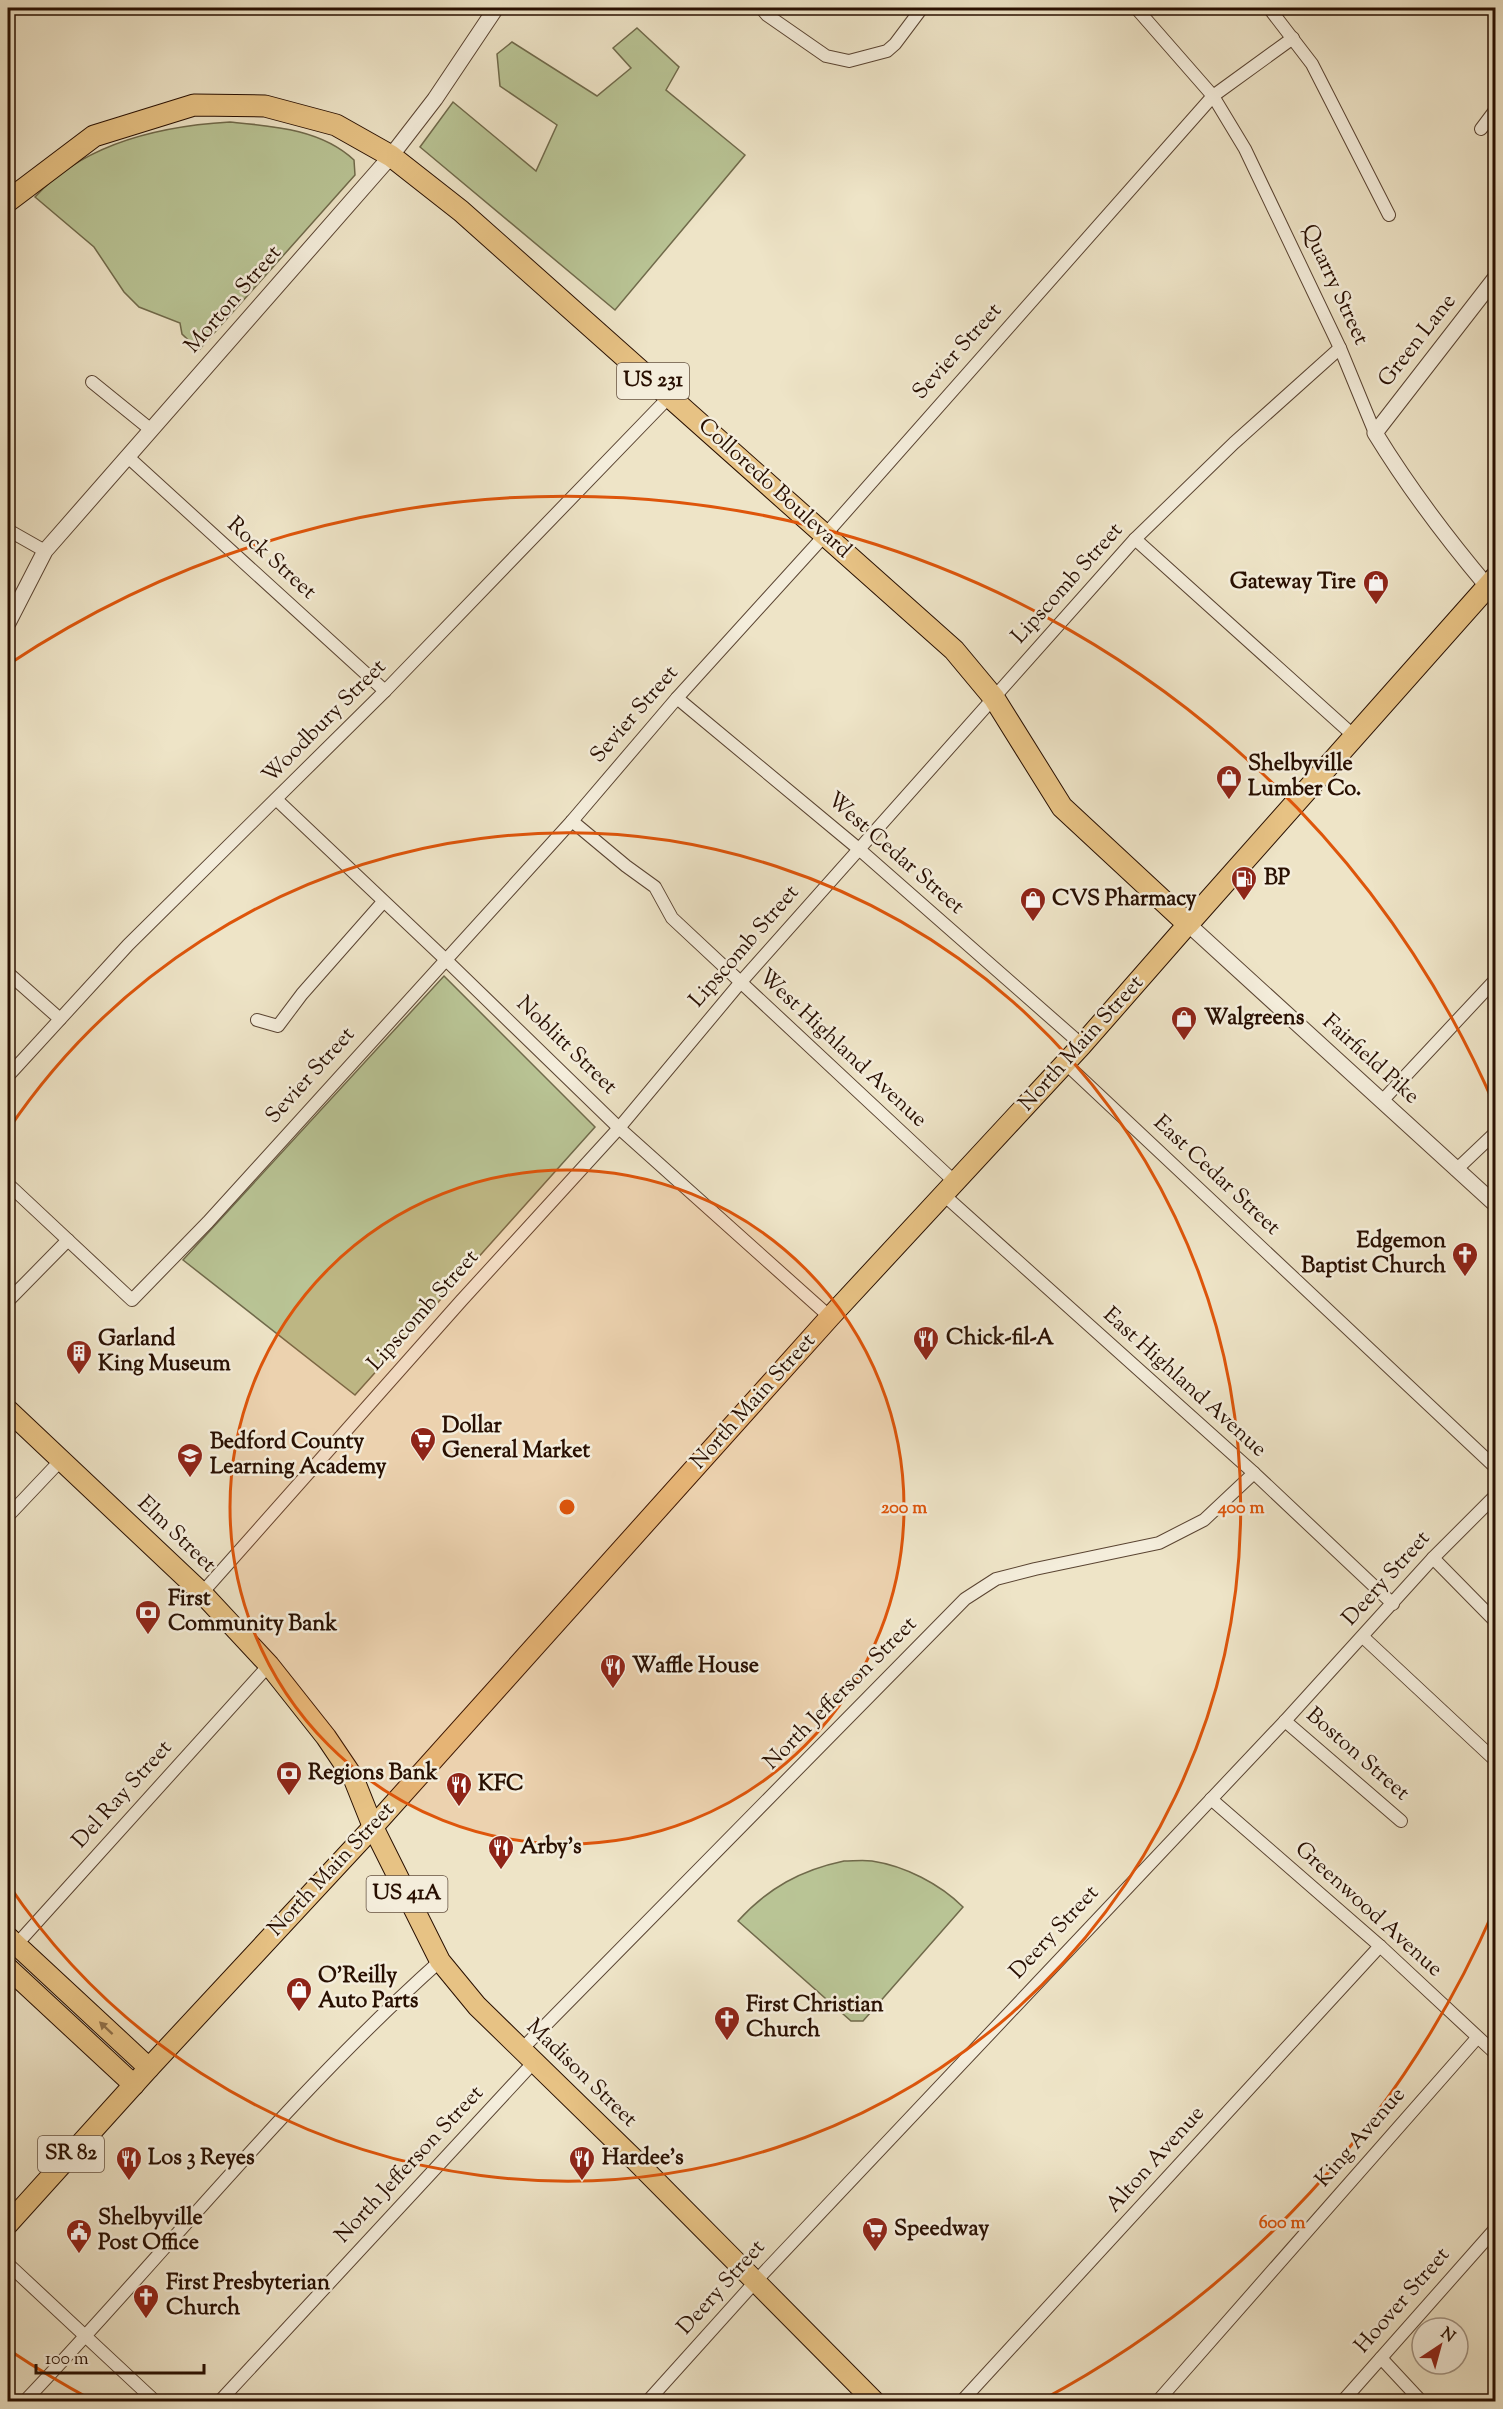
<svg xmlns="http://www.w3.org/2000/svg" width="1503" height="2409" font-family="'Sorts Mill Goudy',serif">
  <style>
    .green { fill: #b9c495; stroke: #706a4b; stroke-width: 1.5 }
    .lines { fill: none; stroke-linecap: round; stroke-linejoin: round }
    .minor-casing { stroke: #5a4432; stroke-width: 14 }
    .tertiary-casing { stroke: #5a4432; stroke-width: 17 }
    .primary-casing { stroke: #280f01; stroke-width: 22 }
    .trunk-casing { stroke: #280f01; stroke-width: 23 }
    .minor { stroke: #f4eddb; stroke-width: 12 }
    .tertiary { stroke: #f4eddb; stroke-width: 15 }
    .primary { stroke: #e7c284; stroke-width: 20 }
    .trunk { stroke: #e7c284; stroke-width: 21 }
    .oneway { fill: #917149 }
    .ring { fill: none; stroke: #de550b; stroke-width: 3 }
    .labels { text-anchor: middle; dominant-baseline: central; stroke-width: 5; stroke-linejoin: round; paint-order: stroke }
    .shield { fill: #f4eddb; stroke: #655242; stroke-width: 1.5 }
    .shield-label { font-size: 21px; font-weight: bold; fill: #280f01 }
    .street-label { font-size: 22px; fill: #280f01; stroke: #f4eddb }
    .poi-label { font-size: 22px; font-weight: bold; fill: #280f01; stroke: #f4eddb; text-anchor: start }
    .centre { fill: #de550b; stroke: #f4eddb; stroke-width: 3 }
    .ring-label { font-size: 18px; text-anchor: middle; font-weight: bold; fill: #de550b; stroke: #f4eddb; stroke-width: 5; stroke-linejoin: round; paint-order: stroke }
  </style>
  <rect width="100%" height="100%" fill="#eee4c7"/>
  <filter id="stains"><feTurbulence type="fractalNoise" baseFrequency=".00333" numOctaves="4"/><feColorMatrix values="0 0 0 0 .2 0 0 0 0 .09 0 0 0 0 .02 0 0 0 .5 -.17"/></filter>
  <radialGradient id="worn" r=".72"><stop offset=".6" stop-color="#630" stop-opacity="0"/><stop offset="1" stop-color="#630" stop-opacity=".3"/></radialGradient>
  <!-- green -->
  <g class="green">
    <path d="M 637,28 L 679,67 L 666,90 L 745,155 L 615,310 L 420,147 L 453,102 L 536,171 L 557,125 L 500,86 L 497,54 L 512,42 L 597,96 L 631,68 L 613,48 Z"/>
    <path d="M 230,122 C 272,126 321,129 354,160 L 355,175 L 199,350 L 182,334 L 180,323 L 139,307 L 124,292 L 94,247 L 35,197 C 84,143 160,126 230,122 Z"/>
    <path d="M 444,976 L 595,1127 L 355,1395 L 183,1260 Z"/>
    <path d="M 844,1861 C 853,1861 863,1860 872,1861 C 905,1866 940,1884 963,1907 L 863,2021 L 851,2021 L 738,1921 C 768,1888 801,1870 844,1861 Z"/>
  </g>
  <g class="lines">
    <defs>
      <g id="minor">
        <path d="M 761,8 L 767,15 L 826,56 L 849,61 L 887,51 L 895,44 L 922,8"/>
        <path d="M 1136,8 L 1213,96 L 1245,149 L 1340,348 L 1375,433"/>
        <path d="M 1269,8 L 1312,64 L 1389,215"/>
        <path d="M 1481,129 L 1496,109"/>
        <path d="M 92,382 L 150,429"/>
        <path d="M 128,457 L 385,691"/>
        <path d="M 8,530 L 45,551"/>
        <path d="M 1135,539 L 1354,736"/>
        <path d="M 677,698 L 860,850 L 1082,1045"/>
        <path d="M 277,800 L 445,959 L 619,1128 L 830,1317"/>
        <path d="M 572,821 L 626,866 L 655,887 L 672,918 L 956,1183"/>
        <path d="M 8,973 L 60,1019"/>
        <path d="M 257,1020 L 278,1026 L 302,994 L 383,902"/>
        <path d="M 1065,1063 L 1496,1468"/>
        <path d="M 8,1076 L 128,945 L 385,691 L 670,396"/>
        <path d="M 1382,1101 L 1496,979"/>
        <path d="M 1456,1170 L 1496,1132"/>
        <path d="M 8,1184 L 132,1300 L 208,1222 L 572,821 L 677,698 L 825,535 L 1213,96 L 1293,38"/>
        <path d="M 945,1196 L 1254,1473 L 1393,1604"/>
        <path d="M 8,1301 L 68,1240"/>
        <path d="M 8,1516 L 62,1459"/>
        <path d="M 1433,1558 L 1496,1622"/>
        <path d="M 202,1593 L 461,1301 L 619,1128 L 740,983 L 1135,539 L 1234,443 L 1340,348"/>
        <path d="M 1363,1637 L 1496,1761"/>
        <path d="M 1285,1721 L 1401,1821"/>
        <path d="M 1211,1799 L 1380,1946 L 1496,2054"/>
        <path d="M 8,1954 L 269,1665"/>
        <path d="M 521,2050 L 965,1599 L 996,1579 L 1035,1569 L 1159,1543 L 1204,1520 L 1254,1473"/>
        <path d="M 8,2264 L 156,2402"/>
        <path d="M 1381,2358 L 1422,2402"/>
        <path d="M 24,2402 C 163,2256 289,2096 440,1961"/>
        <path d="M 219,2402 L 534,2062"/>
        <path d="M 647,2402 L 755,2282 L 1285,1721 L 1433,1558 L 1496,1495"/>
        <path d="M 961,2402 L 1380,1946"/>
        <path d="M 1157,2402 L 1477,2038"/>
        <path d="M 1342,2402 L 1496,2228"/>
      </g>
      <g id="tertiary">
        <path d="M 1487,586 C 1444,535 1410,490 1375,433 L 1496,277"/>
        <path d="M 8,623 L 45,551 L 391,156 L 435,99 L 496,8"/>
        <path d="M 1188,924 L 1496,1205"/>
      </g>
      <g id="primary">
        <path d="M 8,1410 L 202,1593 L 269,1665 L 326,1737 L 353,1777 L 373,1827 L 440,1961 L 477,2006 L 636,2161 L 875,2402"/>
        <path d="M 8,1937 L 149,2068"/>
        <path d="M 8,1968 L 134,2085"/>
        <path d="M 8,2224 L 149,2068 L 373,1827 L 830,1317 L 1082,1045 L 1188,924"/>
      </g>
      <path id="trunk" d="M 8,201 L 94,136 L 194,105 L 265,106 L 336,125 L 391,156 L 461,211 L 954,650 L 994,698 L 1062,807 L 1188,924 L 1496,577"/>
    </defs>
    <!-- minor casing -->
    <use href="#minor" class="minor-casing"/>
    <!-- tertiary casing -->
    <use href="#tertiary" class="tertiary-casing"/>
    <!-- primary casing -->
    <use href="#primary" class="primary-casing"/>
    <!-- trunk casing -->
    <use href="#trunk" class="trunk-casing"/>
    <!-- minor -->
    <use href="#minor" class="minor"/>
    <!-- tertiary -->
    <use href="#tertiary" class="tertiary"/>
    <!-- primary -->
    <use href="#primary" class="primary"/>
    <!-- trunk -->
    <use href="#trunk" class="trunk"/>
  </g>
  <!-- one-way arrows -->
  <defs><path id="oneway-solid" d="M-6-.8H1V-3.2L6.5 0L1 3.2V.8H-6Z" transform="scale(1.5)"/></defs>
  <use class="oneway" href="#oneway-solid" transform="translate(106 2028) rotate(-137)"/>
  <!-- distance rings -->
  <circle cx="567" cy="1507" r="337" fill="#de550b" fill-opacity=".12"/>
  <g class="ring">
    <circle cx="567" cy="1507" r="337"/>
    <path d="M8 1130A674 674 0 1 1 8 1884"/>
    <path d="M1494 1910A1011 1011 0 0 1 1042 2400M92 2400A1011 1011 0 0 1 9 2350M9 664A1011 1011 0 0 1 1494 1104"/>
  </g>
  <!-- icons -->
  <defs>
    <symbol id="shop-pin" viewBox="-11 -11 22 30"><path d="M0 17L-7.5 6A9.5 9.5 0 1 1 7.5 6Z" fill="#8f2418" stroke="#f4eddb"/><path d="M-5-2.5h2.3a2.7 3.5 0 0 1 5.4 0H5L5.5 6h-11ZM-1.5-2.5h3a1.5 2.3 0 0 0-3 0Z" fill="#fff"/></symbol>
    <symbol id="fuel-pin" viewBox="-11 -11 22 30"><path d="M0 17L-7.5 6A9.5 9.5 0 1 1 7.5 6Z" fill="#8f2418" stroke="#f4eddb"/><path d="M-5.5-6h7V0h2V4h1.3V-2.5L3-4.5l.8-.8L6-3V5H2.5V1h-1V6h-7ZM-4.2-4.7v3.2H.2V-4.7Z" fill="#fff"/></symbol>
    <symbol id="church-pin" viewBox="-11 -11 22 30"><path d="M0 17L-7.5 6A9.5 9.5 0 1 1 7.5 6Z" fill="#8f2418" stroke="#f4eddb"/><path d="M-1.2-6h2.4v3.5h3.3v2.4h-3.3V6h-2.4V-.1h-3.3v-2.4h3.3Z" fill="#fff"/></symbol>
    <symbol id="restaurant-pin" viewBox="-11 -11 22 30"><path d="M0 17L-7.5 6A9.5 9.5 0 1 1 7.5 6Z" fill="#8f2418" stroke="#f4eddb"/><path d="M-5-6h1v4h1v-4h1v4h1v-4h1v5L-1.5 .5V6h-2V.5L-5-1ZM5-6V6H3V1.5H1.5Q1.5-4 5-6Z" fill="#fff"/></symbol>
    <symbol id="building-pin" viewBox="-11 -11 22 30"><path d="M0 17L-7.5 6A9.5 9.5 0 1 1 7.5 6Z" fill="#8f2418" stroke="#f4eddb"/><path d="M-4-6H4V6H1V3H-1V6H-4ZM-2.5-4.3h1.7v1.8h-1.7ZM.8-4.3h1.7v1.8H.8ZM-2.5-1h1.7V.8h-1.7ZM.8-1h1.7V.8H.8Z" fill="#fff"/></symbol>
    <symbol id="supermarket-pin" viewBox="-11 -11 22 30"><path d="M0 17L-7.5 6A9.5 9.5 0 1 1 7.5 6Z" fill="#8f2418" stroke="#f4eddb"/><path d="M-6-5.5h2.5l.6 2H6L4.5 2H-2.5L-4.4-4H-6ZM-1.5 3.2a1.3 1.3 0 1 0 .1 0ZM3 3.2a1.3 1.3 0 1 0 .1 0Z" fill="#fff"/></symbol>
    <symbol id="school-pin" viewBox="-11 -11 22 30"><path d="M0 17L-7.5 6A9.5 9.5 0 1 1 7.5 6Z" fill="#8f2418" stroke="#f4eddb"/><path d="M0-5L7-2L0 1L-7-2ZM-4 1L0 2.5L4 1V4Q0 6-4 4Z" fill="#fff"/></symbol>
    <symbol id="bank-pin" viewBox="-11 -11 22 30"><path d="M0 17L-7.5 6A9.5 9.5 0 1 1 7.5 6Z" fill="#8f2418" stroke="#f4eddb"/><path d="M-6-4H6V4H-6ZM0-2.3a2.3 2.3 0 1 0 0 4.6a2.3 2.3 0 1 0 0-4.6Z" fill="#fff"/></symbol>
    <symbol id="civic-pin" viewBox="-11 -11 22 30"><path d="M0 17L-7.5 6A9.5 9.5 0 1 1 7.5 6Z" fill="#8f2418" stroke="#f4eddb"/><path d="M-.6-6.5H3V-4.5H.6V-3L4-1V1h2V6H-6V1h2V-1L-.6-3ZM-1.2 2.5V6h2.4V2.5Z" fill="#fff"/></symbol>
  </defs>
  <g fill-rule="evenodd">
    <use href="#shop-pin" x="1361" y="568" width="30" height="40"/>
    <use href="#shop-pin" x="1214" y="763" width="30" height="40"/>
    <use href="#fuel-pin" x="1229" y="864" width="30" height="40"/>
    <use href="#shop-pin" x="1018" y="885" width="30" height="40"/>
    <use href="#shop-pin" x="1169" y="1004" width="30" height="40"/>
    <use href="#church-pin" x="1450" y="1240" width="30" height="40"/>
    <use href="#restaurant-pin" x="911" y="1324" width="30" height="40"/>
    <use href="#building-pin" x="64" y="1338" width="30" height="40"/>
    <use href="#supermarket-pin" x="408" y="1425" width="30" height="40"/>
    <use href="#school-pin" x="175" y="1441" width="30" height="40"/>
    <use href="#bank-pin" x="133" y="1598" width="30" height="40"/>
    <use href="#restaurant-pin" x="598" y="1652" width="30" height="40"/>
    <use href="#bank-pin" x="274" y="1759" width="30" height="40"/>
    <use href="#restaurant-pin" x="444" y="1770" width="30" height="40"/>
    <use href="#restaurant-pin" x="486" y="1833" width="30" height="40"/>
    <use href="#shop-pin" x="284" y="1975" width="30" height="40"/>
    <use href="#church-pin" x="712" y="2004" width="30" height="40"/>
    <use href="#restaurant-pin" x="114" y="2144" width="30" height="40"/>
    <use href="#restaurant-pin" x="567" y="2144" width="30" height="40"/>
    <use href="#supermarket-pin" x="860" y="2215" width="30" height="40"/>
    <use href="#civic-pin" x="64" y="2217" width="30" height="40"/>
    <use href="#church-pin" x="131" y="2282" width="30" height="40"/>
  </g>
  <g class="labels">
    <!-- shield labels -->
    <g class="shield">
      <rect x="617" y="363" width="72" height="36" rx="4.5"/>
      <rect x="366.5" y="1876" width="81" height="36" rx="4.5"/>
      <rect x="38" y="2136" width="66" height="36" rx="4.5"/>
    </g>
    <g class="shield-label">
      <text x="653" y="381">US 231</text>
      <text x="407" y="1894">US 41A</text>
      <text x="71" y="2154">SR 82</text>
    </g>
    <!-- street labels -->
    <g class="street-label">
      <text transform="translate(1334 285) rotate(65)">Quarry Street</text>
      <text transform="translate(234 300) rotate(-49)">Morton Street</text>
      <text transform="translate(1418 341) rotate(-52)">Green Lane</text>
      <text transform="translate(958 352) rotate(-48)">Sevier Street</text>
      <text transform="translate(774 489) rotate(42)">Colloredo Boulevard</text>
      <text transform="translate(271 559) rotate(42)">Rock Street</text>
      <text transform="translate(1068 584) rotate(-48)">Lipscomb Street</text>
      <text transform="translate(635 715) rotate(-49)">Sevier Street</text>
      <text transform="translate(325 722) rotate(-45)">Woodbury Street</text>
      <text transform="translate(895 854) rotate(41)">West Cedar Street</text>
      <text transform="translate(745 947) rotate(-49)">Lipscomb Street</text>
      <text transform="translate(1082 1044) rotate(-48)">North Main Street</text>
      <text transform="translate(566 1046) rotate(44)">Noblitt Street</text>
      <text transform="translate(842 1049) rotate(43)">West Highland Avenue</text>
      <text transform="translate(1370 1060) rotate(42)">Fairfield Pike</text>
      <text transform="translate(311 1076) rotate(-48)">Sevier Street</text>
      <text transform="translate(1216 1176) rotate(43)">East Cedar Street</text>
      <text transform="translate(424 1311) rotate(-48)">Lipscomb Street</text>
      <text transform="translate(1184 1383) rotate(42)">East Highland Avenue</text>
      <text transform="translate(754 1402) rotate(-48)">North Main Street</text>
      <text transform="translate(176 1535) rotate(44)">Elm Street</text>
      <text transform="translate(1387 1579) rotate(-48)">Deery Street</text>
      <text transform="translate(841 1694) rotate(-45)">North Jefferson Street</text>
      <text transform="translate(1357 1755) rotate(41)">Boston Street</text>
      <text transform="translate(123 1795) rotate(-48)">Del Ray Street</text>
      <text transform="translate(332 1870) rotate(-47)">North Main Street</text>
      <text transform="translate(1368 1910) rotate(42)">Greenwood Avenue</text>
      <text transform="translate(1055 1933) rotate(-47)">Deery Street</text>
      <text transform="translate(581 2074) rotate(44)">Madison Street</text>
      <text transform="translate(1361 2138) rotate(-49)">King Avenue</text>
      <text transform="translate(1156 2160) rotate(-48)">Alton Avenue</text>
      <text transform="translate(410 2165) rotate(-47)">North Jefferson Street</text>
      <text transform="translate(722 2288) rotate(-48)">Deery Street</text>
      <text transform="translate(1403 2301) rotate(-49)">Hoover Street</text>
    </g>
    <!-- poi labels -->
    <g class="poi-label">
      <text x="1356" y="583" text-anchor="end">Gateway Tire</text>
      <text x="1248" y="765">Shelbyville<tspan x="1248" dy="25">Lumber Co.</tspan></text>
      <text x="1264" y="879">BP</text>
      <text x="1052" y="900">CVS Pharmacy</text>
      <text x="1204" y="1019">Walgreens</text>
      <text x="1446" y="1242" text-anchor="end">Edgemon<tspan x="1446" dy="25">Baptist Church</tspan></text>
      <text x="946" y="1339">Chick-fil-A</text>
      <text x="98" y="1340">Garland<tspan x="98" dy="25">King Museum</tspan></text>
      <text x="442" y="1427">Dollar<tspan x="442" dy="25">General Market</tspan></text>
      <text x="210" y="1443">Bedford County<tspan x="210" dy="25">Learning Academy</tspan></text>
      <text x="168" y="1600">First<tspan x="168" dy="25">Community Bank</tspan></text>
      <text x="632" y="1667">Waffle House</text>
      <text x="308" y="1774">Regions Bank</text>
      <text x="478" y="1785">KFC</text>
      <text x="520" y="1848">Arby's</text>
      <text x="318" y="1977">O'Reilly<tspan x="318" dy="25">Auto Parts</tspan></text>
      <text x="746" y="2006">First Christian<tspan x="746" dy="25">Church</tspan></text>
      <text x="148" y="2159">Los 3 Reyes</text>
      <text x="602" y="2159">Hardee's</text>
      <text x="98" y="2219">Shelbyville<tspan x="98" dy="25">Post Office</tspan></text>
      <text x="894" y="2230">Speedway</text>
      <text x="166" y="2284">First Presbyterian<tspan x="166" dy="25">Church</tspan></text>
    </g>
  </g>
  <circle cx="567" cy="1507" r="9" class="centre"/>
  <g class="ring-label">
    <text x="904" y="1513">200 m</text>
    <text x="1241" y="1513">400 m</text>
    <text x="1282" y="2228">600 m</text>
  </g>
  <!-- margin -->
  <rect width="1503" height="2409" fill="none" stroke="#eee4c7" stroke-width="30"/>
  <rect x="9" y="9" width="1485" height="2391" fill="none" stroke="#280f01" stroke-width="3"/>
  <rect x="15" y="15" width="1473" height="2379" fill="none" stroke="#280f01" stroke-width="1.5"/>
  <!-- north arrow -->
  <g transform="translate(1440 2346) rotate(36)"><circle r="28" fill="#f4eddb" stroke="#a29484" stroke-width="1.5"/>
  <path d="M0-4.5L10 22L0 15L-10 22Z" fill="#8f2418"/>
  <text y="-9" font-size="16" font-weight="bold" text-anchor="middle" fill="#280f01">N</text>
  </g>
  <!-- scale -->
  <path d="M36 2364v9h168v-9" fill="none" stroke="#280f01" stroke-width="3"/>
  <text x="45" y="2364" font-size="18" fill="#280f01" stroke="#f4eddb" stroke-width="4.5" paint-order="stroke">100 m</text>
  <rect width="100%" height="100%" filter="url(#stains)"/>
  <rect width="100%" height="100%" fill="url(#worn)"/>
</svg>
